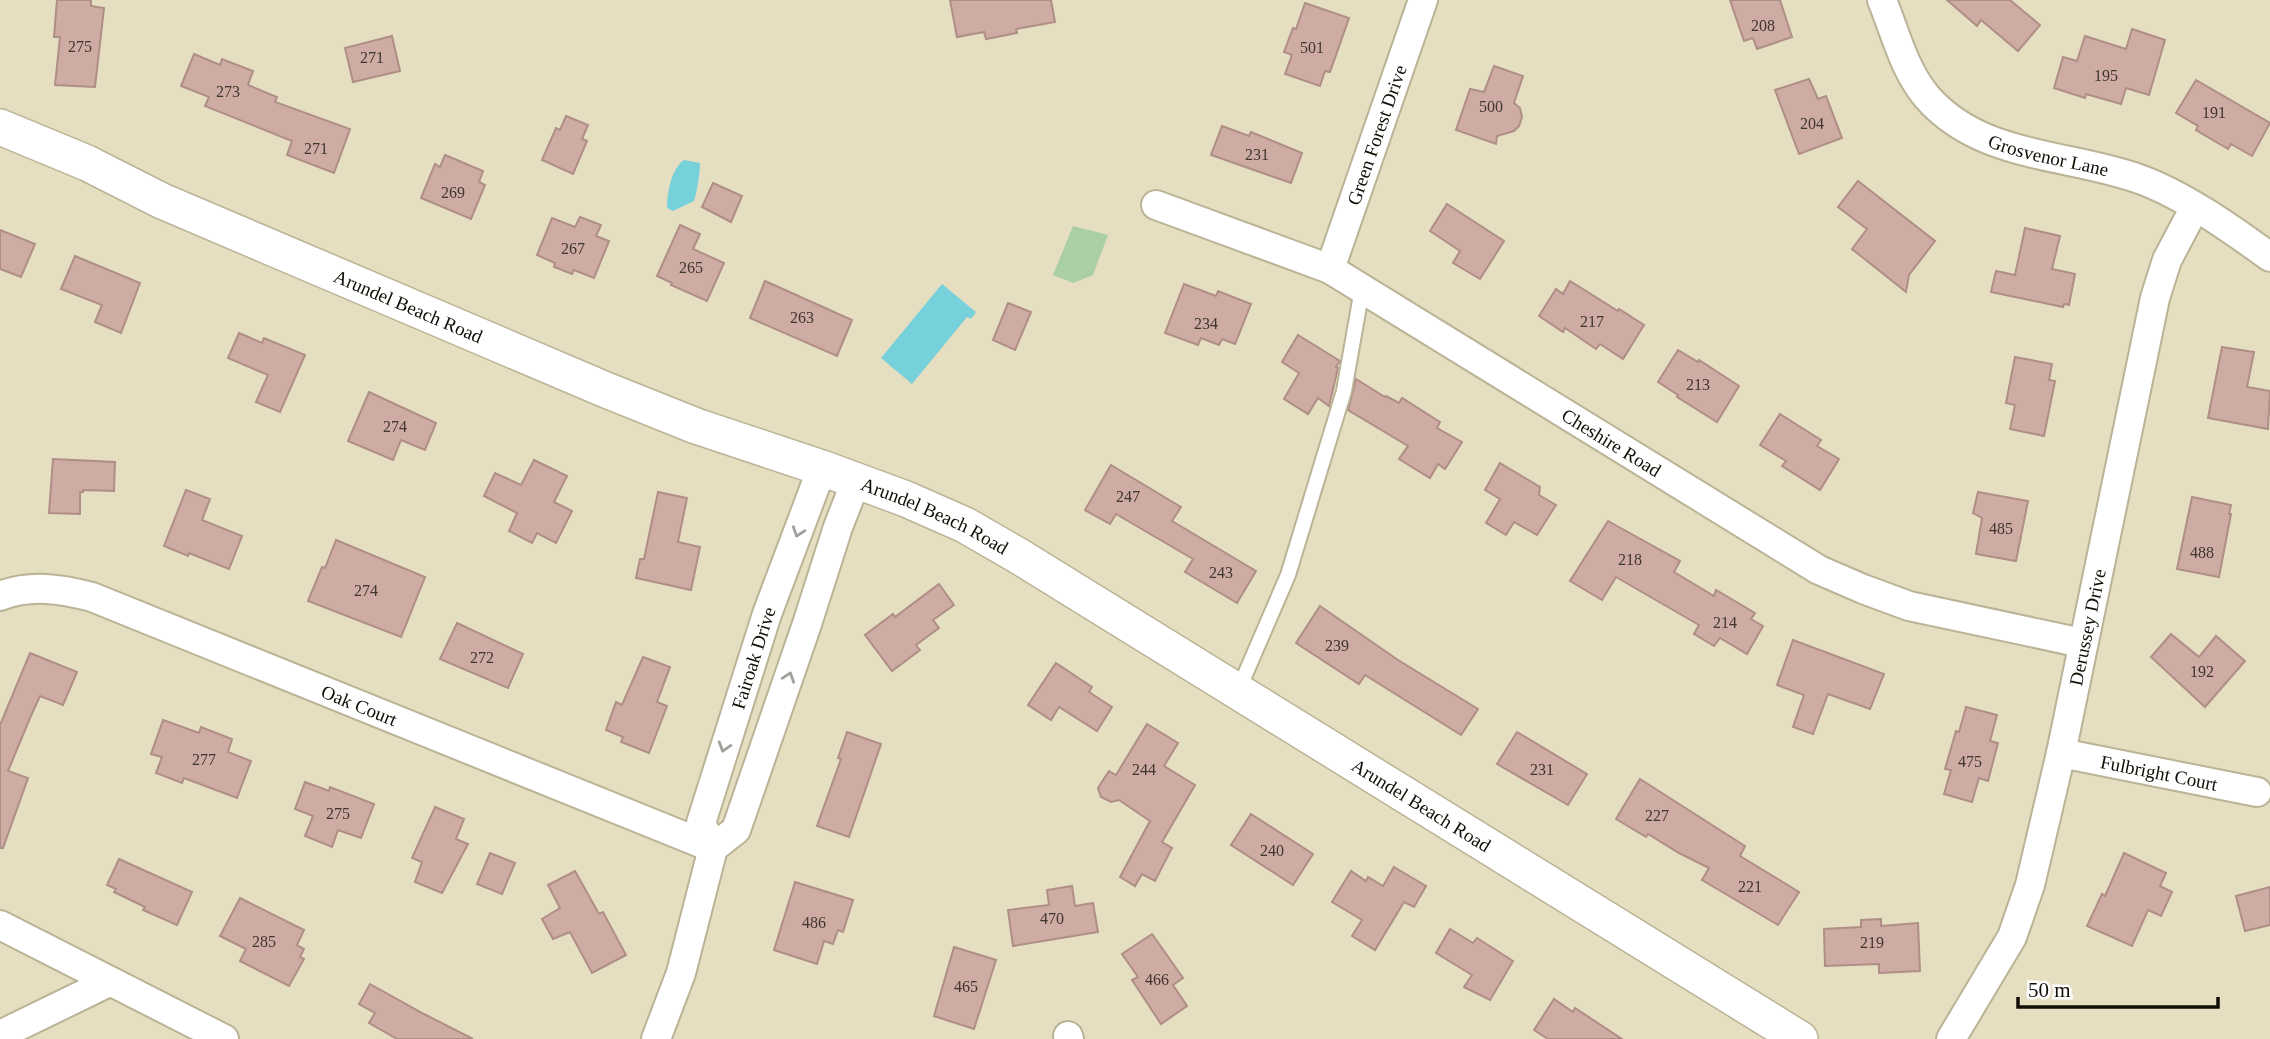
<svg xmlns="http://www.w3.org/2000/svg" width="2270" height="1039" font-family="Georgia,serif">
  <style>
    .green { fill: #aacfa7 }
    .water { fill: #77d1db }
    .building { fill: #ceaca4; stroke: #ae8e86; stroke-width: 2 }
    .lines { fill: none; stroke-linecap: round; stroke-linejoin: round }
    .service-casing { stroke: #bbb396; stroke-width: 18 }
    .minor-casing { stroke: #bbb396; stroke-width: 32 }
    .tertiary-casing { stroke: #bbb396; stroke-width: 38 }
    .service { stroke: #fff; stroke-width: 14 }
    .minor { stroke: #fff; stroke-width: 28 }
    .tertiary { stroke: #fff; stroke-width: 35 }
    .oneway { stroke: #a09f9b }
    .labels { text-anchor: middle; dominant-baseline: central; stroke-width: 5; stroke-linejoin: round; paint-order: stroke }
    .number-label { font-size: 16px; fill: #40362d }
    .street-label { font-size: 19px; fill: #110e05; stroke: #fff }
  </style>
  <rect width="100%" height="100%" fill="#e6dec0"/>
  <!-- green -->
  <path class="green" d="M 1073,226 L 1108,235 L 1093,275 L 1073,283 L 1053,275 Z"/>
  <!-- water -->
  <g class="water">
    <path d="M 684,160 L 700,163 C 700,173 697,192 694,201 L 673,211 L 667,208 C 667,193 671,169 684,160 Z"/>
    <path d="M 942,284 L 976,312 L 971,319 L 967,317 L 912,384 L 881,358 Z"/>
  </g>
  <!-- building -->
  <g class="building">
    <path d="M 57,0 L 91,0 L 91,6 L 104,8 L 95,87 L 55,85 L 60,37 L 54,37 Z"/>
    <path d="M 950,0 L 1051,0 L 1055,22 L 1016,29 L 1017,33 L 986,39 L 984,32 L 957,37 Z"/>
    <path d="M 1730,0 L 1780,0 L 1792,37 L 1757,49 L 1753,38 L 1744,41 Z"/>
    <path d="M 1947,0 L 2010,0 L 2040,25 L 2018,51 L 1981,20 L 1977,26 Z"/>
    <path d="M 1305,3 L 1349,18 L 1330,72 L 1325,71 L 1320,86 L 1285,74 L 1292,55 L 1284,52 L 1293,28 L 1296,29 Z"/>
    <path d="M 2132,29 L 2165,40 L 2149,95 L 2126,88 L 2121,104 L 2086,94 L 2085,98 L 2054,88 L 2063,57 L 2077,61 L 2085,36 L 2126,49 Z"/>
    <path d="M 392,36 L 400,71 L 353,82 L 345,48 Z"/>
    <path d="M 194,54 L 220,65 L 222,59 L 253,71 L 248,85 L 277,97 L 275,102 L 350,129 L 334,173 L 287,155 L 292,141 L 205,106 L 209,97 L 181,86 Z"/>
    <path d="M 1494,66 L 1523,76 L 1514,103 L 1520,108 L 1522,117 L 1519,126 L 1514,131 L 1497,136 L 1496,144 L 1456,130 L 1470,89 L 1484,92 Z"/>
    <path d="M 1809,79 L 1818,99 L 1826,96 L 1842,138 L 1799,154 L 1775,90 Z"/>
    <path d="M 2196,80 L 2270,123 L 2252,156 L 2231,144 L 2228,149 L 2196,130 L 2198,126 L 2176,113 Z"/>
    <path d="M 566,116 L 588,125 L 582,139 L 587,141 L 573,174 L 542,160 L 556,128 L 560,130 Z"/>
    <path d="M 1222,126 L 1249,136 L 1251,132 L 1302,153 L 1291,183 L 1211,155 Z"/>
    <path d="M 445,155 L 483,171 L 479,182 L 485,185 L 471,219 L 421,198 L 435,164 L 440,167 Z"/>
    <path d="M 1858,181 L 1935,241 L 1909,275 L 1906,292 L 1852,249 L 1867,229 L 1838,207 Z"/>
    <path d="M 713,183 L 742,196 L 731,222 L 702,207 Z"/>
    <path d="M 1447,204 L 1504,241 L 1480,279 L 1453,263 L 1460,251 L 1430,231 Z"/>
    <path d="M 580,217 L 601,225 L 596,236 L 609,241 L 594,278 L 574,270 L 572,274 L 554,267 L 555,263 L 537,255 L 552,218 L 575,227 Z"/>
    <path d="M 680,225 L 700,234 L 693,249 L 724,263 L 707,301 L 671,285 L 672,283 L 657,276 Z"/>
    <path d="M 2025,228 L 2060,236 L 2052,269 L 2075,274 L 2069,305 L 2064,304 L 2063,307 L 1991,292 L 1996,271 L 2015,275 Z"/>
    <path d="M 0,230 L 35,244 L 21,277 L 0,269 Z"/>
    <path d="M 75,256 L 140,283 L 121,333 L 95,322 L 102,305 L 61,289 Z"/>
    <path d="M 765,281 L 852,320 L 837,356 L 750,318 Z"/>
    <path d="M 1570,281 L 1618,311 L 1619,309 L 1644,325 L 1623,359 L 1600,344 L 1596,349 L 1565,328 L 1563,332 L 1539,316 L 1556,289 L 1563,294 Z"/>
    <path d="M 1184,284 L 1216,296 L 1218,291 L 1251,304 L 1235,344 L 1222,339 L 1219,345 L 1201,338 L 1198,345 L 1165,333 Z"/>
    <path d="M 1008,303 L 1031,312 L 1015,350 L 993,340 Z"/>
    <path d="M 239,333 L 262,343 L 264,338 L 305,355 L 280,412 L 256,402 L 268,375 L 228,358 Z"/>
    <path d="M 1298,335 L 1340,361 L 1336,367 L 1338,368 L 1329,406 L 1318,398 L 1308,414 L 1284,399 L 1299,373 L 1282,362 Z"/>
    <path d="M 2222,347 L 2254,352 L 2247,387 L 2270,391 L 2268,429 L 2208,418 Z"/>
    <path d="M 1678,350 L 1698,362 L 1699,360 L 1739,386 L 1717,422 L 1677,397 L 1678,395 L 1658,382 Z"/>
    <path d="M 2015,357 L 2052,364 L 2049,380 L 2055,381 L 2044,436 L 2010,429 L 2015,405 L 2006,403 Z"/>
    <path d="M 1356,379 L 1385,397 L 1386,396 L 1399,403 L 1402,398 L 1440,422 L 1437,428 L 1462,442 L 1445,469 L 1438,464 L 1430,478 L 1399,459 L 1408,446 L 1348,410 Z"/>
    <path d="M 369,392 L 436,423 L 425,450 L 401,440 L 393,460 L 348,441 Z"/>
    <path d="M 1780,414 L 1821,440 L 1817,446 L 1839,459 L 1820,490 L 1782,466 L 1786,461 L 1760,445 Z"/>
    <path d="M 53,459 L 115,462 L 114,491 L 83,490 L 83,492 L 80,492 L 80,514 L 49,513 Z"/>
    <path d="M 534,460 L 567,476 L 554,502 L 572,511 L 556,543 L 537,533 L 532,543 L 509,531 L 517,513 L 484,496 L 495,473 L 521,485 Z"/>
    <path d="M 1500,463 L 1540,487 L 1539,495 L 1556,505 L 1537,535 L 1514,522 L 1506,535 L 1486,523 L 1500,499 L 1485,490 Z"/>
    <path d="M 1111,465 L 1181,507 L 1172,521 L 1256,571 L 1237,603 L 1185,572 L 1193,559 L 1116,514 L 1110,524 L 1085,510 Z"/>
    <path d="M 186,490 L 210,499 L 202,520 L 242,536 L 229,569 L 189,553 L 188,556 L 164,546 Z"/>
    <path d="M 658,492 L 687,498 L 678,542 L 700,547 L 691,590 L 636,578 L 640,559 L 644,559 Z"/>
    <path d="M 1978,492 L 2028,501 L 2016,561 L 1976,554 L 1982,518 L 1973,513 Z"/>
    <path d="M 2192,497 L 2231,505 L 2229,514 L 2231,514 L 2219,577 L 2177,569 Z"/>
    <path d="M 1608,521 L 1680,561 L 1674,572 L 1714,596 L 1716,590 L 1755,613 L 1751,619 L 1763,626 L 1747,654 L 1720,638 L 1714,646 L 1694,634 L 1699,625 L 1616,577 L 1602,600 L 1570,581 Z"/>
    <path d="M 336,540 L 425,577 L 401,637 L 308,601 L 322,567 L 325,568 Z"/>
    <path d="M 939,584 L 954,605 L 933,620 L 939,628 L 916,645 L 920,650 L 892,671 L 865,635 L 893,614 L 895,617 Z"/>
    <path d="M 1320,606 L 1398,660 L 1478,709 L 1461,735 L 1365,675 L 1359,684 L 1296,643 Z"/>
    <path d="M 457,623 L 523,654 L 508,688 L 440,659 Z"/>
    <path d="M 2171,634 L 2199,657 L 2216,636 L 2245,661 L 2205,707 L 2151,657 Z"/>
    <path d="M 1793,640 L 1884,674 L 1870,709 L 1828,694 L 1813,734 L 1793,727 L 1804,695 L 1777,685 Z"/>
    <path d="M 30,653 L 77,672 L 63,705 L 40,696 L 30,718 L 8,771 L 28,778 L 3,848 L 0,848 L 0,725 Z"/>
    <path d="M 643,657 L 670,667 L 657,702 L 667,706 L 649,753 L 621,742 L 623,737 L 606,730 L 616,702 L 622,705 Z"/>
    <path d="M 1056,663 L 1092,687 L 1089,692 L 1112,707 L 1097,731 L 1059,707 L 1051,720 L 1028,705 Z"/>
    <path d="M 1966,707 L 1997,715 L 1990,741 L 1998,743 L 1988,781 L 1979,778 L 1972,802 L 1944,794 L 1951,770 L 1945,769 L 1956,731 L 1959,732 Z"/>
    <path d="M 163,720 L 199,733 L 201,727 L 232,739 L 228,752 L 251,761 L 237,798 L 184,778 L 182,783 L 156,773 L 162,757 L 151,754 Z"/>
    <path d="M 1147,724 L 1178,743 L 1164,766 L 1195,785 L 1162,842 L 1172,848 L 1155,881 L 1142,874 L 1135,886 L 1120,877 L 1150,821 L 1119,800 L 1111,802 L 1101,797 L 1098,788 L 1109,771 L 1116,775 Z"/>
    <path d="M 847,732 L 881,744 L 849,837 L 817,826 L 841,759 L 838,758 Z"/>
    <path d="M 1517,732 L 1587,774 L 1568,805 L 1497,764 Z"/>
    <path d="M 1640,779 L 1745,846 L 1740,856 L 1799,892 L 1778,925 L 1702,880 L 1709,868 L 1679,853 L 1648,834 L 1646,837 L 1616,819 Z"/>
    <path d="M 305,782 L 329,791 L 330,787 L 374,804 L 361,838 L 338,830 L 332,847 L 305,836 L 313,816 L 295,809 Z"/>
    <path d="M 435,807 L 464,819 L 456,839 L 468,844 L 442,893 L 415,882 L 422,862 L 412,858 Z"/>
    <path d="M 1251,814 L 1313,854 L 1293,885 L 1231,845 Z"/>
    <path d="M 490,853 L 515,863 L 502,894 L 477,884 Z"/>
    <path d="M 2124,853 L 2166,873 L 2160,886 L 2172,892 L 2161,916 L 2148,910 L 2132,946 L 2087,926 L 2102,894 L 2105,896 Z"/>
    <path d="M 119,859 L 192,892 L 177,925 L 143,910 L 145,907 L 114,892 L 116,889 L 107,885 Z"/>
    <path d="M 1394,867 L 1426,886 L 1414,907 L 1404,902 L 1375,950 L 1352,936 L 1362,920 L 1332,902 L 1351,871 L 1366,881 L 1368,877 L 1383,886 Z"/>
    <path d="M 575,871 L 599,914 L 603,912 L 626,955 L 592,973 L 570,932 L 553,939 L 542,919 L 560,908 L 548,885 Z"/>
    <path d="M 795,882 L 853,900 L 843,932 L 838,930 L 833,944 L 824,941 L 817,964 L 774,950 Z"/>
    <path d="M 1072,886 L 1075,906 L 1093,903 L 1098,932 L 1013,946 L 1008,910 L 1049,905 L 1047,890 Z"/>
    <path d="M 2270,887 L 2270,925 L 2245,931 L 2236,896 Z"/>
    <path d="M 240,898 L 304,930 L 297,945 L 304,949 L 300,957 L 304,959 L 289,986 L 240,961 L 246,949 L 220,936 Z"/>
    <path d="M 1881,919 L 1881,926 L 1918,923 L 1920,971 L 1879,973 L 1879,964 L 1825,966 L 1824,929 L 1861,927 L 1861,920 Z"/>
    <path d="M 1450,929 L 1473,943 L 1477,938 L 1513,961 L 1490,1000 L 1464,987 L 1472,975 L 1436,953 Z"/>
    <path d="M 1152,934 L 1183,978 L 1173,985 L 1187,1006 L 1161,1024 L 1132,980 L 1138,977 L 1122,954 Z"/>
    <path d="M 954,947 L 996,960 L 974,1029 L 934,1016 Z"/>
    <path d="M 370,984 L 424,1014 L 473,1039 L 397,1039 L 369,1023 L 375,1013 L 359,1004 Z"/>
    <path d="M 1554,999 L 1573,1012 L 1575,1008 L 1622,1039 L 1548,1039 L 1534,1030 Z"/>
  </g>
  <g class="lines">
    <defs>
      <path id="service" d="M 1238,691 L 1288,575 L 1344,391 L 1362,289"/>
      <g id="minor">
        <path id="s1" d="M 1882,0 C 1895,32 1904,70 1927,97 C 1982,160 2070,153 2142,180 C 2185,196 2233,230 2270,257"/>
        <path id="s2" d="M 1156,205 L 1330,269 L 1819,570 L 1863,589 L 1909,606 L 2082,643"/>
        <path id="s3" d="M 1330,269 L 1423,0"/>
        <path id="s4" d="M 0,596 C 31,584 61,589 92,597 L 713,848"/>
        <path id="s5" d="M 2061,753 L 2257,792"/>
        <path id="s6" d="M 713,848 L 701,823 L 767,614 L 822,468"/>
        <path d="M 0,925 L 224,1039"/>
        <path d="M 0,1035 L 109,982"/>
        <path d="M 1068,1036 L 1069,1039"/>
        <path d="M 656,1039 L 681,973 L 713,848 L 736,830 L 807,624 L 838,527 L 856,481"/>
        <path id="s7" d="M 1951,1039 L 2012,937 L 2030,885 L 2061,753 L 2155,298 L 2167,260 L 2195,207"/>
      </g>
      <g id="tertiary">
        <path id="s8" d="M 0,127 L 87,163 L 162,201 L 606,390 L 696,426 L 822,468 L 906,499 L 965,525 L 1017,555 L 1800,1039"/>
      </g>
    </defs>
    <!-- service casing -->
    <use href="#service" class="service-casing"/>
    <!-- minor casing -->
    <use href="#minor" class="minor-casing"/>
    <!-- tertiary casing -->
    <use href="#tertiary" class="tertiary-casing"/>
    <!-- service -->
    <use href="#service" class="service"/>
    <!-- minor -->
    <use href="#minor" class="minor"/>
    <!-- tertiary -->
    <use href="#tertiary" class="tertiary"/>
  </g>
  <!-- one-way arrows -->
  <defs><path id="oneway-chevron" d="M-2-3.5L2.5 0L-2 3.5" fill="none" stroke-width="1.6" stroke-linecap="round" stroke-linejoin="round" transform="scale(1.75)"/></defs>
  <g class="oneway">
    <use href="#oneway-chevron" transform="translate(798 532) rotate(109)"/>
    <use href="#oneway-chevron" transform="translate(789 677) rotate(-71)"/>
    <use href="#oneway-chevron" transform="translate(724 747) rotate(107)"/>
  </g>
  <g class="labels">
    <!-- number labels -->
    <g class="number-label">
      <text x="1763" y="25">208</text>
      <text x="80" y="46">275</text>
      <text x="1312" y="47">501</text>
      <text x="372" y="57">271</text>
      <text x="2106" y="75">195</text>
      <text x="228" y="91">273</text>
      <text x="1491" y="106">500</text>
      <text x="2214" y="112">191</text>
      <text x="1812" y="123">204</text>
      <text x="316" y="148">271</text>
      <text x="1257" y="154">231</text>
      <text x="453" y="192">269</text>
      <text x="573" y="248">267</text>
      <text x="691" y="267">265</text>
      <text x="802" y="317">263</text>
      <text x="1592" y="321">217</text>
      <text x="1206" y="323">234</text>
      <text x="1698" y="384">213</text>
      <text x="395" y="426">274</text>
      <text x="1128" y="496">247</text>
      <text x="2001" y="528">485</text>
      <text x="2202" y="552">488</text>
      <text x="1630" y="559">218</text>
      <text x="1221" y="572">243</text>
      <text x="366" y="590">274</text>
      <text x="1725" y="622">214</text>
      <text x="1337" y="645">239</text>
      <text x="482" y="657">272</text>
      <text x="2202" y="671">192</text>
      <text x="204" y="759">277</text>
      <text x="1970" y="761">475</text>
      <text x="1144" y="769">244</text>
      <text x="1542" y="769">231</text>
      <text x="338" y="813">275</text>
      <text x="1657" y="815">227</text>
      <text x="1272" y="850">240</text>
      <text x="1750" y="886">221</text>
      <text x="1052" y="918">470</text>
      <text x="814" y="922">486</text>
      <text x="264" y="941">285</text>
      <text x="1872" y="942">219</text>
      <text x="1157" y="979">466</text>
      <text x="966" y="986">465</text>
    </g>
    <!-- street labels -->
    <g class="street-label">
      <text stroke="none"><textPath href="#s3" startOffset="142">Green Forest Drive</textPath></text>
      <text stroke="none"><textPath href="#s1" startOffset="245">Grosvenor Lane</textPath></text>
      <text stroke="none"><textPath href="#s8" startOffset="446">Arundel Beach Road</textPath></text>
      <text stroke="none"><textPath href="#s2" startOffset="516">Cheshire Road</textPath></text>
      <text stroke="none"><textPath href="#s8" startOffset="1013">Arundel Beach Road</textPath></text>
      <text stroke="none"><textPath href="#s7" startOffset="438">Derussey Drive</textPath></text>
      <text stroke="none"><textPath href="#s6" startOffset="201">Fairoak Drive</textPath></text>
      <text stroke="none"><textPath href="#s4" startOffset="382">Oak Court</textPath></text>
      <text stroke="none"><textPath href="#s5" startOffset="100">Fulbright Court</textPath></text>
      <text stroke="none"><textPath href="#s8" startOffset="1580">Arundel Beach Road</textPath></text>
    </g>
  </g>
  <!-- scale -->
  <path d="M2018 997v10h200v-10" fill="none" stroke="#110e05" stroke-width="3.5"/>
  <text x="2028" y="997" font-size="21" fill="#110e05" stroke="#ffffff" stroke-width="5" paint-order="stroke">50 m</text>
</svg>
